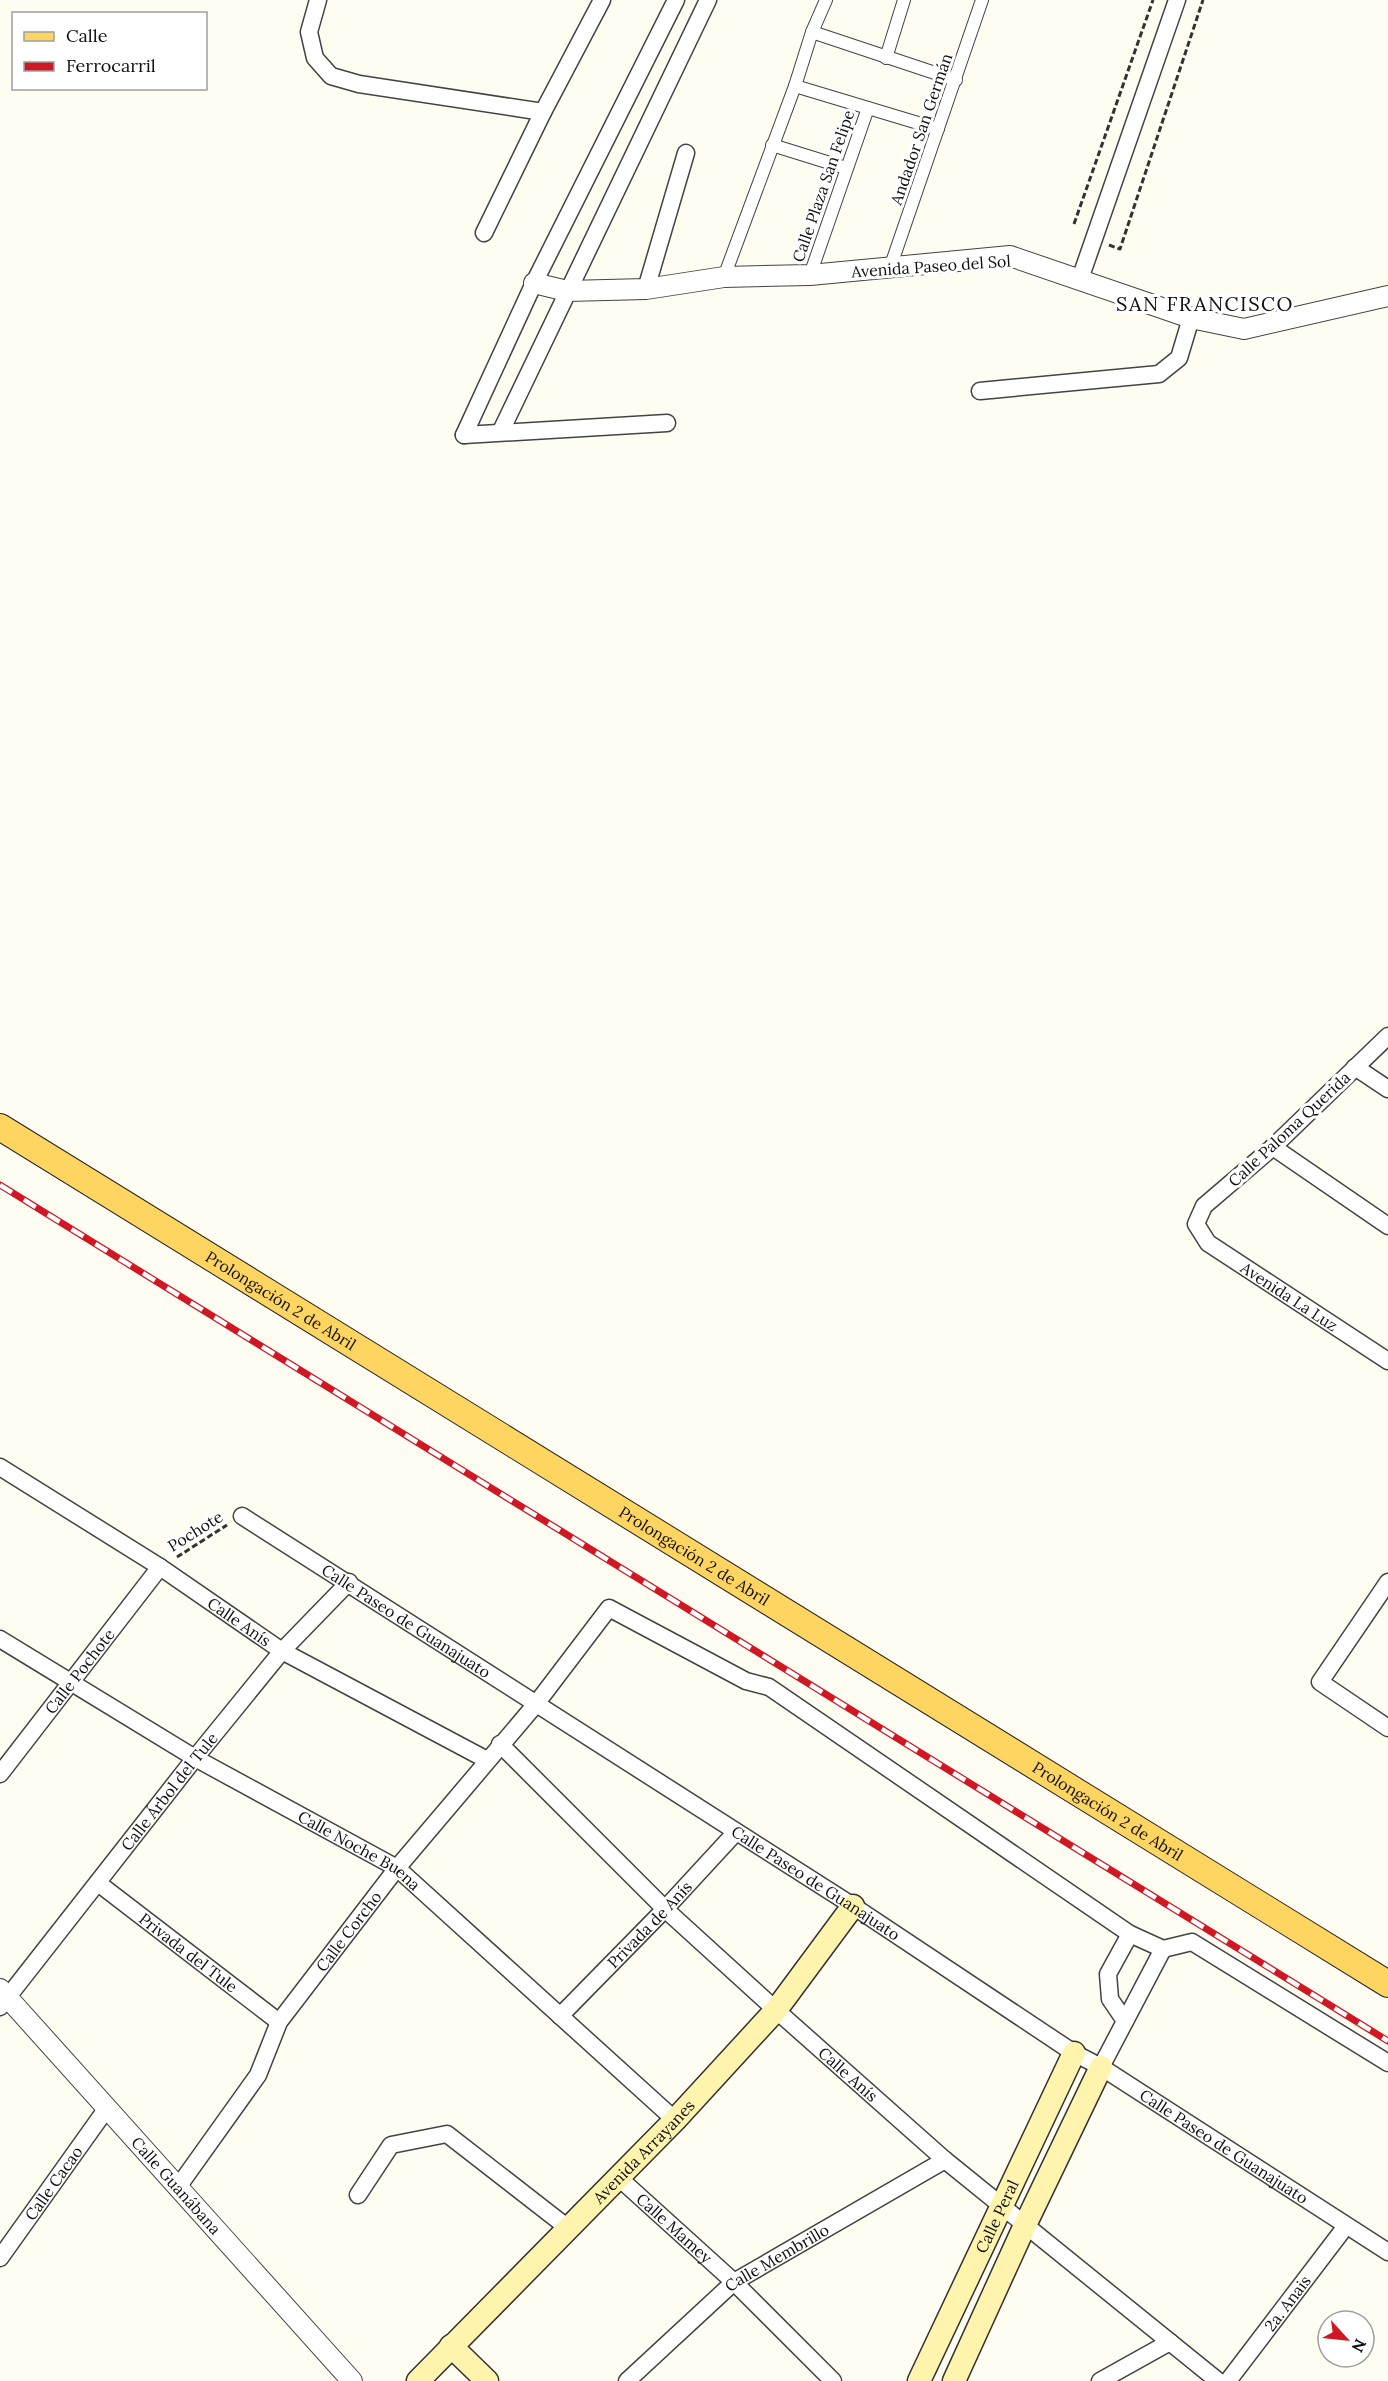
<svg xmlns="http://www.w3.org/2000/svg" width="1388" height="2381" font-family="Lora,serif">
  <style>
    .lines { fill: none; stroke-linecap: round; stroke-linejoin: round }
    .pedestrian-casing { stroke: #434343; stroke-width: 14 }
    .minor-casing { stroke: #434343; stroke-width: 19 }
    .tertiary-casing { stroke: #434343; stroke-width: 22 }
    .secondary-casing { stroke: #323232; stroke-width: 25 }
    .primary-casing { stroke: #212121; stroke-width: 28 }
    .path { stroke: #323232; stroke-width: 3; stroke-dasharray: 6 3; stroke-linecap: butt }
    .pedestrian { stroke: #fff; stroke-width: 12 }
    .minor { stroke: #fff; stroke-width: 16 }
    .tertiary { stroke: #fff; stroke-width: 20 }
    .secondary { stroke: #fff4ad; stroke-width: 22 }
    .primary { stroke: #ffd562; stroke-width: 26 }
    .rail-casing { stroke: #d01825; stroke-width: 7 }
    .rail { stroke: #fff; stroke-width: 4.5; stroke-dasharray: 14; stroke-linecap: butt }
    .labels { text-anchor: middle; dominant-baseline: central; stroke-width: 6; stroke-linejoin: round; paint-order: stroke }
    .street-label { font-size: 16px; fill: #101010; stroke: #fff }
    .quarter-label { font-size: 20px; letter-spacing: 1.5px; fill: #101010; stroke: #fff }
  </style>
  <rect width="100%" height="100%" fill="#fffcf2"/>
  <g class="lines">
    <defs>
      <g id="pedestrian">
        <path d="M 812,32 L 956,80"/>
        <path d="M 886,58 L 904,0"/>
        <path d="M 795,86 L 938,129"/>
        <path d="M 772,145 L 846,168"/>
        <path d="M 890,268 L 982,0"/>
        <path d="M 810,275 L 868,108"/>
        <path d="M 724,277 L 795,86 L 812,32 L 826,0"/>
      </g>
      <g id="minor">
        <path d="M 318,0 L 309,32 L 315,58 L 331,76 L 359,84 L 543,112"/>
        <path d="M 484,233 L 543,112 L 602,0"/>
        <path d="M 1080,279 L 1177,0"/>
        <path d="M 646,289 L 686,153"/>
        <path d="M 980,391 L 1159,374 L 1179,358 L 1191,318"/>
        <path d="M 501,431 L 708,0"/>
        <path d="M 464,435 L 534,283 L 676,0"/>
        <path d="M 464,435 L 667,423"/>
        <path id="s1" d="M 1388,1036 L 1273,1147 L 1204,1206 L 1196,1224 L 1208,1243 L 1388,1361"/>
        <path d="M 1355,1067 L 1388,1089"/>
        <path d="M 1273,1147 L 1388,1226"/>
        <path id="s2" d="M 0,1467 L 160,1567 L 282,1651 L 487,1760"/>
        <path id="s3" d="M 242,1516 L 853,1906 L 1074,2053 L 1101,2067 L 1388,2252"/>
        <path d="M 1388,1582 L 1320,1682 L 1388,1728"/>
        <path id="s4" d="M 0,1639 L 195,1758 L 397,1868 L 675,2120"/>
        <path id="s5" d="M 500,1744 L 665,1909 L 776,2010 L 945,2160 L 1218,2381"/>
        <path id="s6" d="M 0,1774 L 160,1567"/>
        <path id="s7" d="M 98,1883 L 279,2022"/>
        <path id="s8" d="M 0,2007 L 195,1758 L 282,1651 L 349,1582"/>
        <path id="s9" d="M 560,2016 L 665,1909 L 736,1832"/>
        <path d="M 1125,2021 L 1110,1999 L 1108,1974 L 1130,1934"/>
        <path d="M 1101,2067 L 1163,1949"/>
        <path id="s10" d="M 618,2177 L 734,2282 L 833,2381"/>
        <path id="s11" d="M 178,2187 L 258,2075 L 279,2022 L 397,1868 L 536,1704 L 609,1608 L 746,1681 L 769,1687 L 1130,1934 L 1163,1949 L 1192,1942 L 1388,2063"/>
        <path d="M 358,2195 L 391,2145 L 447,2134 L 568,2228"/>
        <path id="s12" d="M 0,2258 L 107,2108"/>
        <path id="s13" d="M 627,2381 L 734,2282 L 945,2160"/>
        <path d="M 1100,2381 L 1170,2342"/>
        <path id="s14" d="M 1228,2381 L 1346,2226"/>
      </g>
      <g id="tertiary">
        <path d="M 534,283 L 567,291 L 646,289 L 724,277 L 810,275 L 1010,256 L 1191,318 L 1244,329 L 1388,296"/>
        <path id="s15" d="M 0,1989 L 352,2381"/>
      </g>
      <g id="secondary">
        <path d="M 451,2346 L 487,2381"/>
        <path id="s16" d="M 418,2381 L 675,2120 L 776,2010 L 853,1906"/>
        <path id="s17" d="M 919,2381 L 1074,2053"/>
        <path d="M 954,2381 L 1026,2223 L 1101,2067"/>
      </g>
      <g id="primary">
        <path id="s18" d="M 0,1127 L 1388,1984"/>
      </g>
    </defs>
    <!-- pedestrian casing -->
    <use href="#pedestrian" class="pedestrian-casing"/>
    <!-- minor casing -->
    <use href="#minor" class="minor-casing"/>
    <!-- tertiary casing -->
    <use href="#tertiary" class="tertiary-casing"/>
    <!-- secondary casing -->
    <use href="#secondary" class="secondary-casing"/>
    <!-- primary casing -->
    <use href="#primary" class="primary-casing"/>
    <!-- path -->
    <g class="path">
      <path d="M 1074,224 L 1153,0"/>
      <path d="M 1109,245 L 1120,249 L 1203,0"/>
      <path d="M 177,1557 L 227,1525"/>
    </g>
    <!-- pedestrian -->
    <use href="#pedestrian" class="pedestrian"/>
    <!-- minor -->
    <use href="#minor" class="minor"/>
    <!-- tertiary -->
    <use href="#tertiary" class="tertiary"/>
    <!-- secondary -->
    <use href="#secondary" class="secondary"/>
    <!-- primary -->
    <use href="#primary" class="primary"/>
    <defs>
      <path id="rail" d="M 0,1185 L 1388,2041"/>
    </defs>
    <!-- rail casing -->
    <use href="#rail" class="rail-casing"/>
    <!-- rail -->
    <use href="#rail" class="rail"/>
  </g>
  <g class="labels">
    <!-- street labels -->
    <g class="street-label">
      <text transform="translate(921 129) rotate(-71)">Andador San Germán</text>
      <text transform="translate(823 186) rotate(-71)">Calle Plaza San Felipe</text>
      <text transform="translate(931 266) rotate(-4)">Avenida Paseo del Sol</text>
      <text transform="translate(1289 1129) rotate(-43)">Calle Paloma Querida</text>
      <text stroke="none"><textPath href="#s1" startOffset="390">Avenida La Luz</textPath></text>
      <text stroke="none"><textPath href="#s18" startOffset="330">Prolongación 2 de Abril</textPath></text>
      <text transform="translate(195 1531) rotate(-32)">Pochote</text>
      <text stroke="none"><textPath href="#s18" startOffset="816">Prolongación 2 de Abril</textPath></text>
      <text stroke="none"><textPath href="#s2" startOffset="285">Calle Anís</textPath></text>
      <text stroke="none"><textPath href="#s3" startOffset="195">Calle Paseo de Guanajuato</textPath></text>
      <text stroke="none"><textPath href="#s6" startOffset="130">Calle Pochote</textPath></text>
      <text stroke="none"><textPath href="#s8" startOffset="274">Calle Árbol del Tule</textPath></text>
      <text stroke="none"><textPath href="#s18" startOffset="1302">Prolongación 2 de Abril</textPath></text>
      <text stroke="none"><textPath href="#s4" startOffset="417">Calle Noche Buena</textPath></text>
      <text stroke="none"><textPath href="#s3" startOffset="681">Calle Paseo de Guanajuato</textPath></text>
      <text stroke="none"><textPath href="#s9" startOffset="128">Privada de Anís</textPath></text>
      <text stroke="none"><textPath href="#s11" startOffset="309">Calle Corcho</textPath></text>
      <text stroke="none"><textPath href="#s7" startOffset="114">Privada del Tule</textPath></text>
      <text stroke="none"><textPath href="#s5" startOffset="480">Calle Anís</textPath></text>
      <text stroke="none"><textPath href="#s3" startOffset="1167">Calle Paseo de Guanajuato</textPath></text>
      <text stroke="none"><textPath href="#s16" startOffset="322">Avenida Arrayanes</textPath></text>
      <text stroke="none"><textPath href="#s12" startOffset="92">Calle Cacao</textPath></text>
      <text stroke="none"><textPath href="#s15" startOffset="264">Calle Guanábana</textPath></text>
      <text stroke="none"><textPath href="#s17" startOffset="182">Calle Peral</textPath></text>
      <text stroke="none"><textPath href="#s10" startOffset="76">Calle Mamey</textPath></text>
      <text stroke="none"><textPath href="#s13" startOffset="195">Calle Membrillo</textPath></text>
      <text stroke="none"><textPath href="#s14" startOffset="98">2a. Anais</textPath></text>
    </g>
    <!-- quarter labels -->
    <g class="quarter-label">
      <text x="1205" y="303">SAN FRANCISCO</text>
    </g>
  </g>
  <!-- legend -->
  <rect x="12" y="12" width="195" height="78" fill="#ffffff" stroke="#9f9f9f" stroke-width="1.5"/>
  <rect x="24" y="32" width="30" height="9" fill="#ffd562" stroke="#9f9f9f" stroke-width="1.5"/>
  <text x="66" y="42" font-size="18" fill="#101010">Calle</text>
  <rect x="24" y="62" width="30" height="9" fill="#d01825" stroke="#9f9f9f" stroke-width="1.5"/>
  <text x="66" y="72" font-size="18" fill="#101010">Ferrocarril</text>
  <!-- north arrow -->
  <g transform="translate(1346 2339) rotate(117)"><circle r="28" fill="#ffffff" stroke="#9f9f9f" stroke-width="1.5"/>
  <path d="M0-4.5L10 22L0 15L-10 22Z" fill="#d01825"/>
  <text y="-9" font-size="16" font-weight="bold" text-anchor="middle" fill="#101010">N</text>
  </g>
</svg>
